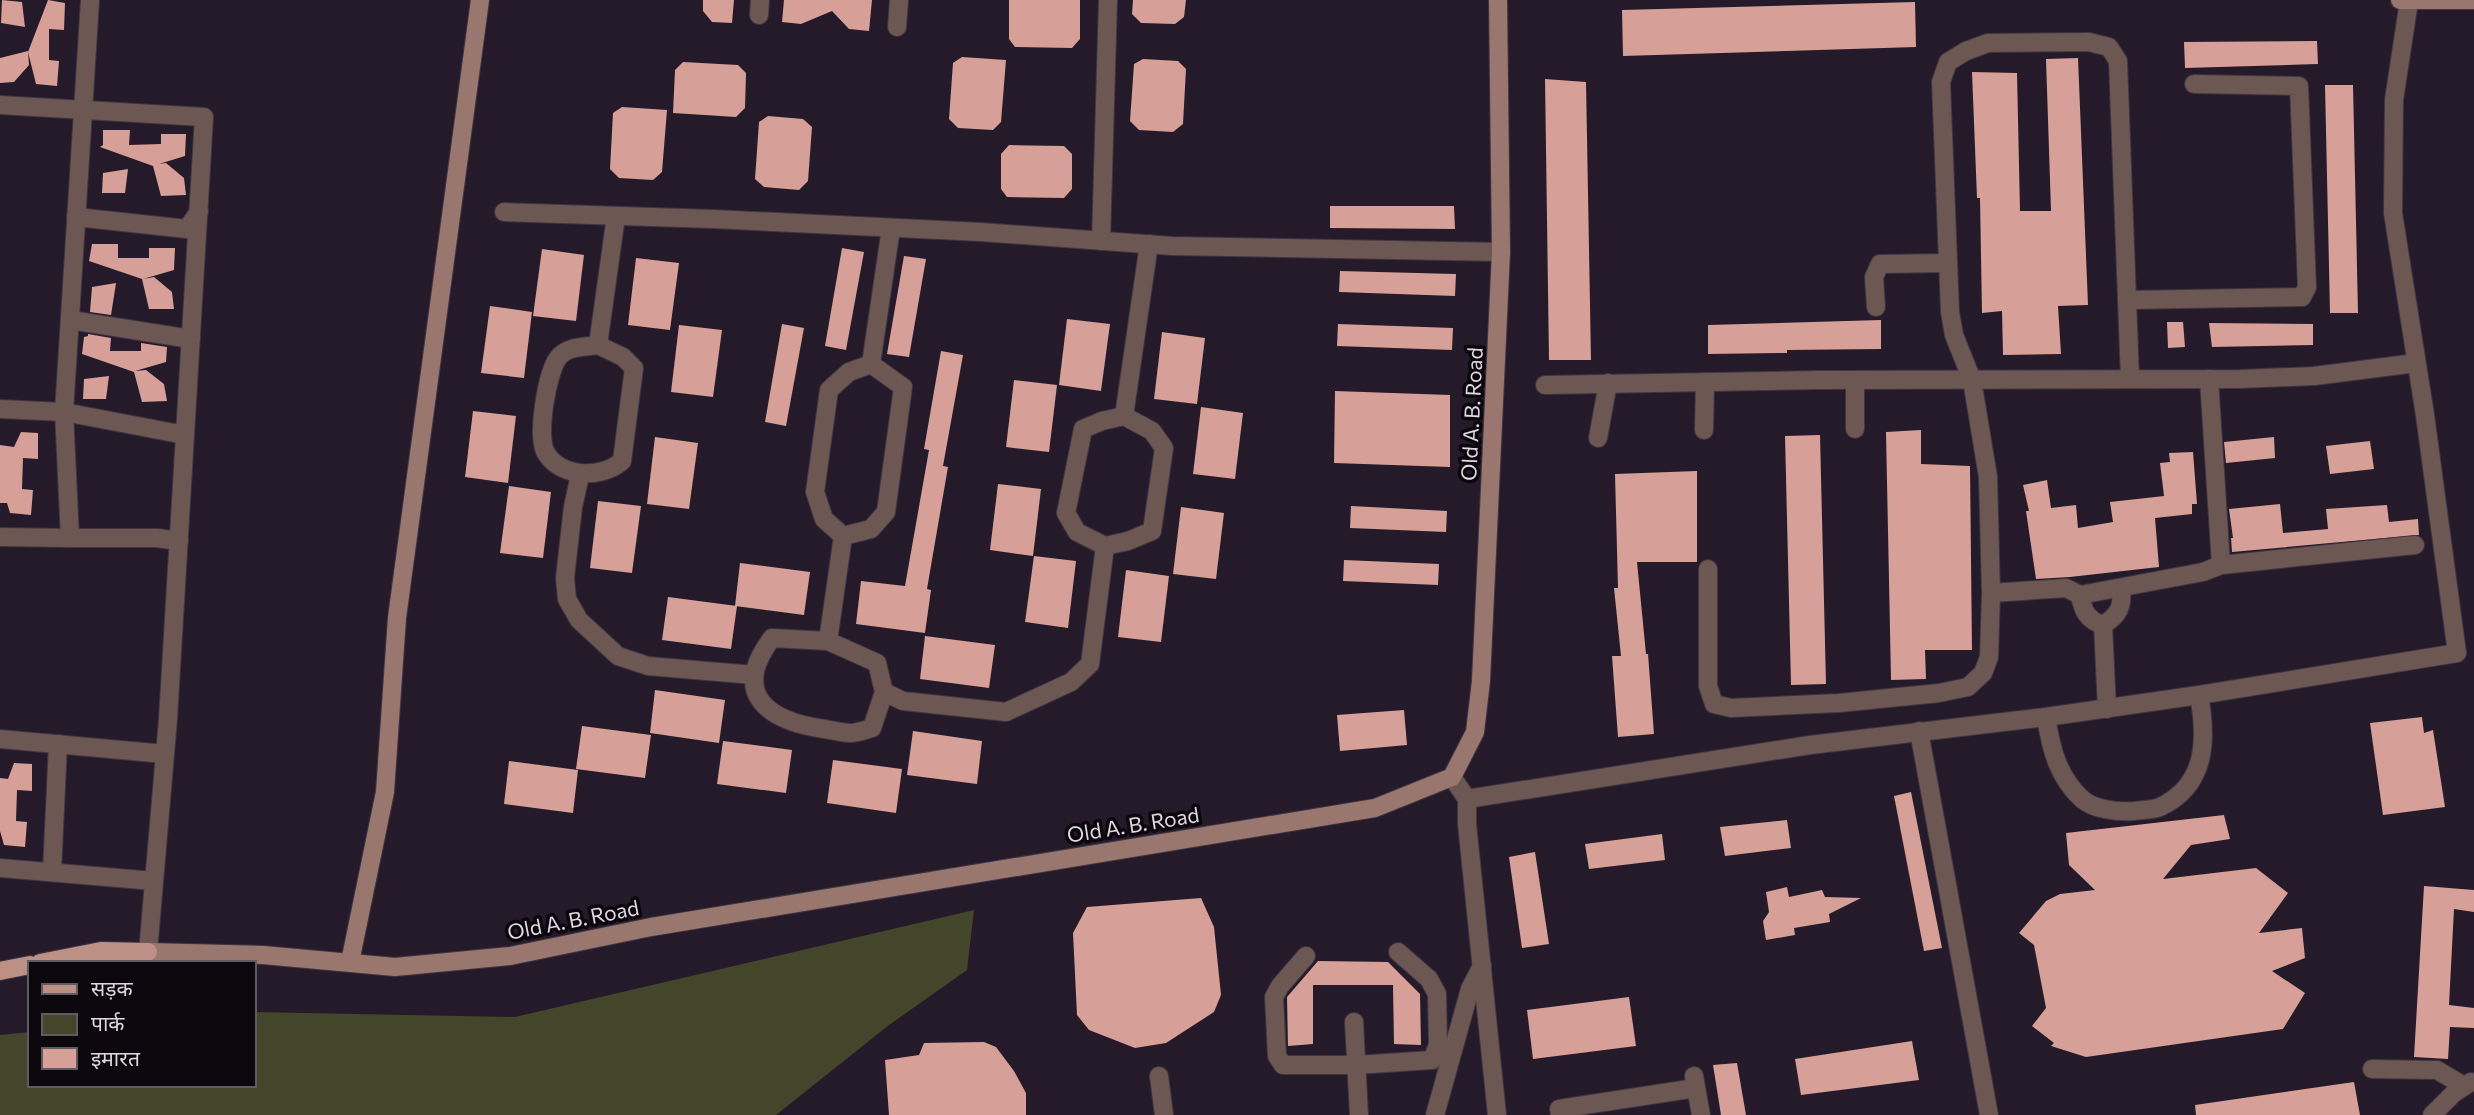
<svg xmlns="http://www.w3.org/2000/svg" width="2474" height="1115" font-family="Commissioner,'Noto Sans Devanagari',sans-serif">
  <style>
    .green { fill: #44462b }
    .building { fill: #d69f98 }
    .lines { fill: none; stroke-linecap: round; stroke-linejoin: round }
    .street-casing { stroke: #3f3543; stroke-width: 20 }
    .secondary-casing { stroke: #3f3543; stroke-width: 20 }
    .primary-casing { stroke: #3f3543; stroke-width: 20 }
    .street { stroke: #6d5752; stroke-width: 18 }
    .secondary { stroke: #99776f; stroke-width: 18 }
    .primary { stroke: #bc9085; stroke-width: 18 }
    .labels { text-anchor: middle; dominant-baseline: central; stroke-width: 7; stroke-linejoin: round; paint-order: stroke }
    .street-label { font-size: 21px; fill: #dfd8e3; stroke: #0b070d }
  </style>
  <rect width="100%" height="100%" fill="#251a29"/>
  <!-- green -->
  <path class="green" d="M 974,910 L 967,970 L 889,1025 L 776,1115 L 0,1115 L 0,1035 L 30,1032 L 30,1085 L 254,1085 L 254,1012 L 515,1017 Z"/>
  <!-- building -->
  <g class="building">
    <path d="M 2,0 L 22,2 L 25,27 L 1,23 Z"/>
    <path d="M 48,0 L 65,3 L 64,30 L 49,29 L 49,60 L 59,61 L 57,86 L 36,84 L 28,52 Z"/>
    <path d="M 703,0 L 734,0 L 732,23 L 712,22 L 703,11 Z"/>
    <path d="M 784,0 L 872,0 L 869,31 L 849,29 L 832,11 L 801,24 L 782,22 Z"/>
    <path d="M 1009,0 L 1080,0 L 1080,39 L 1072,48 L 1015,47 L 1009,39 Z"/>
    <path d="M 1133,0 L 1186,0 L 1184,17 L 1175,24 L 1141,23 L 1132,14 Z"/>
    <path d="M 1915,2 L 1916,47 L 1623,56 L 1622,10 Z"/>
    <path d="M 2317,41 L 2318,64 L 2185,68 L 2184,42 Z"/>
    <path d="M 28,51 L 29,65 L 14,82 L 0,83 L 0,58 Z"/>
    <path d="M 962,57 L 1006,60 L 1001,122 L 993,130 L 958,128 L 949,119 L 953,63 Z"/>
    <path d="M 2078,58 L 2088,305 L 2058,306 L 2061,354 L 2003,355 L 2002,311 L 1982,313 L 1980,198 L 1977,198 L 1972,72 L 2017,73 L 2020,211 L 2051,211 L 2046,59 Z"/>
    <path d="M 1143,59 L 1178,61 L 1186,69 L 1183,124 L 1173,132 L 1139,130 L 1130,121 L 1134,64 Z"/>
    <path d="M 683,62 L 738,65 L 746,73 L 745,108 L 736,117 L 673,113 L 675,70 Z"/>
    <path d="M 1545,79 L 1586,82 L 1591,360 L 1549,360 Z"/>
    <path d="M 2325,85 L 2353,85 L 2358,313 L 2330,313 Z"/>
    <path d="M 622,107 L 667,110 L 662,172 L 653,180 L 619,178 L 610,169 L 613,113 Z"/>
    <path d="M 768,116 L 803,119 L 812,127 L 808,181 L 799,190 L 764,187 L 755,179 L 759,122 Z"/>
    <path d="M 103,130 L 130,130 L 129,145 L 161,144 L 161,134 L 186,134 L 185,156 L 159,164 L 166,163 L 184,178 L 186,195 L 161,196 L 153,166 L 100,147 L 103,145 Z"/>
    <path d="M 1009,145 L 1064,146 L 1072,154 L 1072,189 L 1064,198 L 1007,197 L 1001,189 L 1001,154 Z"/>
    <path d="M 128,169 L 125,193 L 102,193 L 103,173 Z"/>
    <path d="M 1330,206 L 1454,206 L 1455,229 L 1330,228 Z"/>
    <path d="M 92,244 L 118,244 L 118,258 L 149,258 L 149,248 L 175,248 L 174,270 L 143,279 L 154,277 L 172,292 L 174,309 L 149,309 L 142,279 L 89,261 Z"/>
    <path d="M 842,248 L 864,252 L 846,350 L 825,346 Z"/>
    <path d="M 542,249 L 584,255 L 576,321 L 533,316 Z"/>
    <path d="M 904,256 L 926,259 L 909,357 L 887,354 Z"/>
    <path d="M 636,258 L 679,263 L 670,330 L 628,325 Z"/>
    <path d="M 1340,271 L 1456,274 L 1455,296 L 1339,292 Z"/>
    <path d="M 116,283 L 111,315 L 90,312 L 92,287 Z"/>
    <path d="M 490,306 L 532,312 L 524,378 L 481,373 Z"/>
    <path d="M 1067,319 L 1110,324 L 1101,391 L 1059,385 Z"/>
    <path d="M 1881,320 L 1881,349 L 1787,350 L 1787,353 L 1708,354 L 1708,325 Z"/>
    <path d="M 2167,322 L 2183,322 L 2185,347 L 2168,348 Z"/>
    <path d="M 2209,323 L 2313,324 L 2313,345 L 2212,347 Z"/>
    <path d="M 782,324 L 804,328 L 786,426 L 765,422 Z"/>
    <path d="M 1338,324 L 1453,328 L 1452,350 L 1337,346 Z"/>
    <path d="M 679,325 L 722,330 L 713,397 L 671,392 Z"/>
    <path d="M 1162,332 L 1205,338 L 1197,404 L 1154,399 Z"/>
    <path d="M 88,334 L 111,338 L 110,351 L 141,351 L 141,343 L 167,347 L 166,362 L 135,371 L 146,370 L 164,384 L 167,401 L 142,402 L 134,372 L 82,354 L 84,337 L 88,336 Z"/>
    <path d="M 941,351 L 963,355 L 943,466 L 948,467 L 927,589 L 931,590 L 925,633 L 856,624 L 861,581 L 905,586 L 929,450 L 924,449 Z"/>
    <path d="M 109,376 L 106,399 L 83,399 L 84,379 Z"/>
    <path d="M 1014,380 L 1057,385 L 1049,452 L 1006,447 Z"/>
    <path d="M 1335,391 L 1450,395 L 1450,467 L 1334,463 Z"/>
    <path d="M 1201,407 L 1243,413 L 1235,479 L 1193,474 Z"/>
    <path d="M 473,411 L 516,416 L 508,483 L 465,477 Z"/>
    <path d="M 1921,430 L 1921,464 L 1970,466 L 1972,650 L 1925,650 L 1926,679 L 1891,680 L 1886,432 Z"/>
    <path d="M 21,432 L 38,433 L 38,459 L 23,458 L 22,489 L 33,490 L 31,515 L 10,513 L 7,503 L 0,503 L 0,445 L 14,447 Z"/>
    <path d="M 1820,435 L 1826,684 L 1791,685 L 1785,436 Z"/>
    <path d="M 655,437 L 698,443 L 689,509 L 647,504 Z"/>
    <path d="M 2274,437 L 2275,458 L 2226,463 L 2224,442 Z"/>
    <path d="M 2370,441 L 2374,469 L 2330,474 L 2326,446 Z"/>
    <path d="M 2193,452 L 2197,504 L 2192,504 L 2192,514 L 2155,518 L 2159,567 L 2070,577 L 2036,579 L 2026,511 L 2029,511 L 2023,485 L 2047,480 L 2051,508 L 2076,505 L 2078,528 L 2113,522 L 2110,502 L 2164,496 L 2160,463 L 2170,462 L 2169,453 Z"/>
    <path d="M 1697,471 L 1697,562 L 1637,562 L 1646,654 L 1648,654 L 1654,734 L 1618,737 L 1612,656 L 1621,656 L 1614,588 L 1618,588 L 1615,474 Z"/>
    <path d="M 998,484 L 1041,489 L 1033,556 L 990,550 Z"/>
    <path d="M 509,486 L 551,492 L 543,558 L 500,553 Z"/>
    <path d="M 598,501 L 641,506 L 632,573 L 590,568 Z"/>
    <path d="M 2280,504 L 2283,533 L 2328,529 L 2326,509 L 2387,505 L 2389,522 L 2418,519 L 2419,535 L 2232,552 L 2231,538 L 2233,538 L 2229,509 Z"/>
    <path d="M 1351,506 L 1447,511 L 1446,532 L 1350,528 Z"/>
    <path d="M 1181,507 L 1224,513 L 1216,579 L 1173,574 Z"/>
    <path d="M 1034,556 L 1076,561 L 1068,628 L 1025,622 Z"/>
    <path d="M 1344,560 L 1439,564 L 1438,585 L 1343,581 Z"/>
    <path d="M 740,563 L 810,572 L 804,615 L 735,606 Z"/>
    <path d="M 1126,570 L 1169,576 L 1161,642 L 1118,637 Z"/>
    <path d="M 668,597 L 737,606 L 731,649 L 662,640 Z"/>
    <path d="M 925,636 L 995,645 L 989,688 L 920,679 Z"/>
    <path d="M 655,690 L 725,700 L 719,743 L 650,733 Z"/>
    <path d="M 1404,710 L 1407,745 L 1340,751 L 1337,715 Z"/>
    <path d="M 2422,717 L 2424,733 L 2433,730 L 2445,807 L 2383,815 L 2370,723 Z"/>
    <path d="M 582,726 L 651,735 L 645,778 L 576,769 Z"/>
    <path d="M 913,731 L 982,741 L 977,784 L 907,775 Z"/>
    <path d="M 723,741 L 792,750 L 786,793 L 717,784 Z"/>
    <path d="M 833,760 L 902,769 L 896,813 L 827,803 Z"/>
    <path d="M 509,761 L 578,770 L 573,813 L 504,804 Z"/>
    <path d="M 14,763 L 32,764 L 32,791 L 17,790 L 16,821 L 27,822 L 25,847 L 4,845 L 0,831 L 0,778 L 8,779 Z"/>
    <path d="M 1911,792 L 1942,948 L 1924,951 L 1894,796 Z"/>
    <path d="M 2224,815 L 2230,839 L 2191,845 L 2163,879 L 2256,868 L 2288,893 L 2259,933 L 2302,928 L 2305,958 L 2272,971 L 2305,993 L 2283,1029 L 2086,1057 L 2051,1046 L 2054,1043 L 2032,1026 L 2046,1008 L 2034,945 L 2019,933 L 2046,901 L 2060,894 L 2095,890 L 2069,865 L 2066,833 Z"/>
    <path d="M 1787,820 L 1791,848 L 1725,856 L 1720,827 Z"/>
    <path d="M 1662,834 L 1665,860 L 1589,869 L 1585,844 Z"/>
    <path d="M 1535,852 L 1549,944 L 1522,948 L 1509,857 Z"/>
    <path d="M 2424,886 L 2474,890 L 2474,912 L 2454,909 L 2449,1005 L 2474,1008 L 2474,1028 L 2450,1027 L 2448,1059 L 2414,1057 Z"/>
    <path d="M 1787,887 L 1789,897 L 1822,890 L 1825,897 L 1861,898 L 1829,914 L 1830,922 L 1794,928 L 1795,935 L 1766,940 L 1763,921 L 1769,912 L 1766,892 Z"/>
    <path d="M 1201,898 L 1214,927 L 1221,995 L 1214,1012 L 1166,1043 L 1135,1048 L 1089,1030 L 1077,1015 L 1073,933 L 1087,907 Z"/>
    <path d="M 1318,961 L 1388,962 L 1420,994 L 1421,1045 L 1394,1044 L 1393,985 L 1313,985 L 1313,1044 L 1288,1046 L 1287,997 Z"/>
    <path d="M 1629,997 L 1636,1046 L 1533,1059 L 1527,1010 Z"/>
    <path d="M 1912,1041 L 1919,1080 L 1801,1095 L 1795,1059 Z"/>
    <path d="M 984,1042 L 996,1047 L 1014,1071 L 1026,1093 L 1026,1115 L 889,1115 L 885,1060 L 919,1055 L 924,1043 Z"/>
    <path d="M 1737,1063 L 1746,1115 L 1721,1115 L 1713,1065 Z"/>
    <path d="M 2354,1082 L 2360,1115 L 2196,1115 L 2195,1105 Z"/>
  </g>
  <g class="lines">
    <defs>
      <g id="street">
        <path d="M 90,0 L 64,412 L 70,538 L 157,538 L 179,541"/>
        <path d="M 759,15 L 760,0"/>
        <path d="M 897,27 L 899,0"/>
        <path d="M 0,105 L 204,117 L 168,719 L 148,952"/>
        <path d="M 504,212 L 713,219 L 981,232 L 1172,246 L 1501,252"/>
        <path d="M 76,217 L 187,229 L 199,212"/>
        <path d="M 1101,241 L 1108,0"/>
        <path d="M 2127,300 L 2302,297 L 2307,287 L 2299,86 L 2194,84"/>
        <path d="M 1876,307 L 1874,277 L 1880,264 L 1948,263"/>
        <path d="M 70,320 L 191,339"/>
        <path d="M 598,345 L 623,357 L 634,368 L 622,461 C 602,479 561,478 546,453 C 536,437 547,373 558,358 C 567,346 584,347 598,345 Z"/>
        <path d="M 598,345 L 616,216"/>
        <path d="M 871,364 L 903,387 L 886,512 L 871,529 L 843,536 L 824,519 L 815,492 L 829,390 L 849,372 Z"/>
        <path d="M 871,364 L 891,228"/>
        <path d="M 2209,379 L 2221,565"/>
        <path d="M 1855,380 L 1855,429"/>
        <path d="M 1545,385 L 1816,380 L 2240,379 L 2314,376 L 2416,363"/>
        <path d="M 0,409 L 64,412 L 185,435"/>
        <path d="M 1124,416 L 1152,431 L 1164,448 L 1152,531 L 1128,541 L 1105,546 L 1077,532 L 1066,513 L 1083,429 L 1102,421 Z"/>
        <path d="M 1124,416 L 1149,244"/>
        <path d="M 1704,430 L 1705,382"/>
        <path d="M 1598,438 L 1608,383"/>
        <path d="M 580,475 L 573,507 L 565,578 L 567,599 L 579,620 L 618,656 L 648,666 L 754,675"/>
        <path d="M 0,537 L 70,538"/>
        <path d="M 1708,569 L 1708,686 L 1714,704 L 1731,708 L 1839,703 L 1939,693 L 1968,687 L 1983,673 L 1989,657 L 1991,593 L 1988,477 L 1972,380 L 1954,335 L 1950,312 L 1941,82 L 1948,62 L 1966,51 L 1988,43 L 2089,42 L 2109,47 L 2118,61 L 2130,379"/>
        <path d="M 1991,593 L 2066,588 L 2080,595 L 2203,572 L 2221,565 L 2415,545"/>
        <path d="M 2080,595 C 2083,611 2087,620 2103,625"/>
        <path d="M 2103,625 L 2107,709"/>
        <path d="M 2103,625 C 2119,615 2123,607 2121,588"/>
        <path d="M 772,638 L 828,641 L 877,663 L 884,692 L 872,728 C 865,730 857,733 851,733 C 842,733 832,730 824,729 C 768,721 730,694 772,638 Z"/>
        <path d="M 828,641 L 843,536"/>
        <path d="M 884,692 L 903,701 L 1006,712 L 1071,682 L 1090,664 L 1105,546"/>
        <path d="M 2046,717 C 2051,749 2058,777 2082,799 C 2094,810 2119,812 2134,811 C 2142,810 2153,810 2160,807 C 2207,785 2207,739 2199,695"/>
        <path d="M 1919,731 L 1989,1115"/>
        <path d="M 0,739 L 165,754"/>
        <path d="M 1452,777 L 1467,799 L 1810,745 L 2046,717 L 2199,695 L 2457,653 L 2425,415 L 2393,213 L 2394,100 L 2409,1"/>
        <path d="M 1467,799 L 1467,824 L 1497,1115"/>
        <path d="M 0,868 L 154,881"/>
        <path d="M 52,872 L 58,744"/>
        <path d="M 1306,956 L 1280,986 L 1274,997 L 1277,1056 L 1283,1065 L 1356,1065 L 1432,1060 L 1438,1045 L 1437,994 L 1429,979 L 1398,952"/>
        <path d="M 1354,1022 L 1359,1115"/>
        <path d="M 2372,1069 L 2437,1070 L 2464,1086"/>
        <path d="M 1159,1076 L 1164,1115"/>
        <path d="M 1694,1076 L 1701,1115"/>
        <path d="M 1435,1115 L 1470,989 L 1482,966"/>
        <path d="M 1560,1115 L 1559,1109 L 1696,1088"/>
        <path d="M 2432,1115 L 2454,1093 L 2471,1082"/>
      </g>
      <g id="secondary">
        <path d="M 2400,0 L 2474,0"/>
        <path d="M 148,952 L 263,955 L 395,967 L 510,956 L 651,927 L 1375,808 L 1452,777 L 1475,732 L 1481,681 L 1501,252 L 1498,0"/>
        <path d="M 350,962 L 385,792 L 397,618 L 480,0"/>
      </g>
      <g id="primary">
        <path d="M 40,963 L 101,951 L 148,952"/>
        <path d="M 0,971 L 30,965"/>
      </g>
    </defs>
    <!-- street casing -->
    <use href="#street" class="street-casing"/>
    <!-- secondary casing -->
    <use href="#secondary" class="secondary-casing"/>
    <!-- primary casing -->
    <use href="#primary" class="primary-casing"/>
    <!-- street -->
    <use href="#street" class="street"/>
    <!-- secondary -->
    <use href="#secondary" class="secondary"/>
    <!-- primary -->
    <use href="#primary" class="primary"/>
  </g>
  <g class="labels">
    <!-- street labels -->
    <g class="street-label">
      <text transform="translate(1471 414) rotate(-87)">Old A. B. Road</text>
      <text transform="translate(1133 824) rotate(-9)">Old A. B. Road</text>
      <text transform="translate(573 919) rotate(-11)">Old A. B. Road</text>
    </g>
  </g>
  <!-- legend -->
  <rect x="28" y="961" width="228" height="126" fill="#0b070d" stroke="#605b63" stroke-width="2"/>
  <rect x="42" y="984" width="35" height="10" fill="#bc9085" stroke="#605b63" stroke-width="2"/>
  <text x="91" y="996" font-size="21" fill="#dfd8e3">सड़क</text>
  <rect x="42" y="1014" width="35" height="21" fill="#44462b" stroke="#605b63" stroke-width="2"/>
  <text x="91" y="1031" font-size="21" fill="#dfd8e3">पार्क</text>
  <rect x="42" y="1048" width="35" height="21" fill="#d69f98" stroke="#605b63" stroke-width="2"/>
  <text x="91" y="1066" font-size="21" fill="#dfd8e3">इमारत</text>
</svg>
